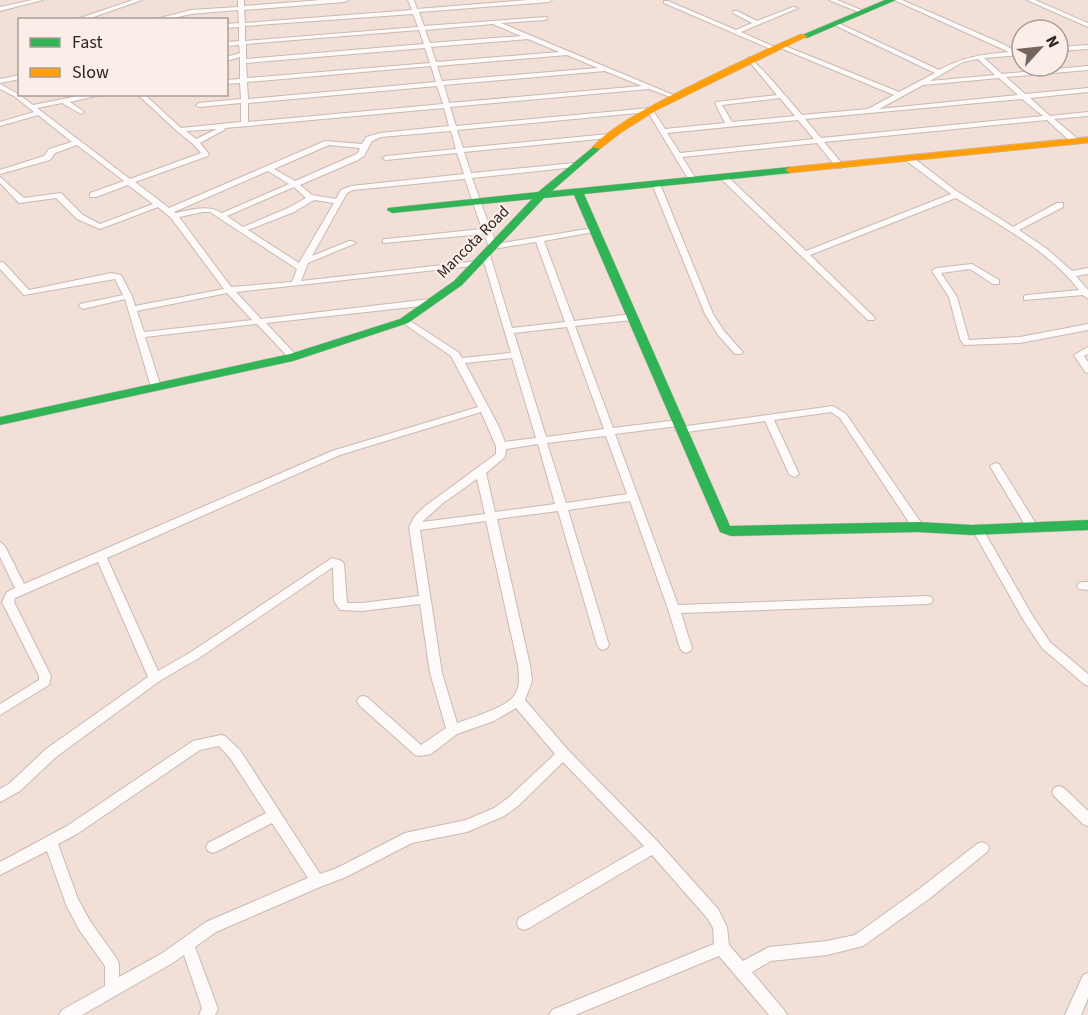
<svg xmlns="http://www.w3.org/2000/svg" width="1088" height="1015" font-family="'Source Sans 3',sans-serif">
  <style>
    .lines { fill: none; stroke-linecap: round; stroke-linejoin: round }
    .street-casing { stroke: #c8bab3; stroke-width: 2 }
    .fast-casing { stroke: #c8bab3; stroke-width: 1 }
    .slow-casing { stroke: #c8bab3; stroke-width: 1 }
    .street { fill: #fdfaf9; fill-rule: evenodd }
    .fast { fill: #30b455; fill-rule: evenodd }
    .slow { fill: #ff9f0a; fill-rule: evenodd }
    .labels { text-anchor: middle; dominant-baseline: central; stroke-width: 4.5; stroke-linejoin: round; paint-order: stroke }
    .far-street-label { font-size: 16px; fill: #31241f; stroke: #fbede7 }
  </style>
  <rect width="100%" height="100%" fill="#f2dfd7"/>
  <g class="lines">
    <defs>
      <g id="street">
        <path d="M 32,0 L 43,0 L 0,11 L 0,7 Z"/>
        <path d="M 133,0 L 142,0 L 85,20 L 74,20 Z"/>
        <path d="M 238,0 L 244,0 L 244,6 L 322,0 L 348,0 L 345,2 L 244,10 L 245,23 L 412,10 L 408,0 L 414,0 L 417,9 L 528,0 L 552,0 L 549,2 L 419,12 L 424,26 L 547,17 L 547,19 L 545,20 L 501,23 L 678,97 L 673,98 L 649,89 L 450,107 L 456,126 L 650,108 L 652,109 L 665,129 L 725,123 L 715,103 L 716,102 L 777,95 L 748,60 L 748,58 L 750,57 L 770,78 L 802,115 L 868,109 L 894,95 L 778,47 L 778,45 L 780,44 L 899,92 L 935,73 L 834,25 L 834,23 L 836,22 L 939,70 C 966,56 980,55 1009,52 L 894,0 L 902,0 L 1003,44 L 1017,52 L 1022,51 L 1022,55 L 984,58 L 1002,74 L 1088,66 L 1088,70 L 1006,77 L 1025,94 L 1088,88 L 1088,92 L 1030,98 L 1050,116 L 1088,112 L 1088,116 L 1054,119 L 1078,139 L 1078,143 L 1072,143 L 1047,120 L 824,142 L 844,166 L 840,168 L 837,168 L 817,143 L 682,157 L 697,180 L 690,182 L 648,112 L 457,130 L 463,148 L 609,134 L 613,136 L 609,138 L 464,152 L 471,173 L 575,163 L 579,165 L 575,167 L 472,178 L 496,244 L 593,228 L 597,230 L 593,232 L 544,241 L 574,321 L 632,314 L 636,317 L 632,320 L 575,326 L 613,428 L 678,420 L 683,423 L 678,426 L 615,434 L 678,605 L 927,596 L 931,597 L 933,600 L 931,603 L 927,604 L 681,613 L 692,648 L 690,651 L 686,653 L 682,651 L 680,648 L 668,609 L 630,501 L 568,510 L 609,645 L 607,648 L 603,650 L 599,648 L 597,645 L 558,511 L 497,519 L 530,665 L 532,681 L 525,700 L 568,750 L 659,843 L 718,909 L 727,927 L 729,945 L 743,961 L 769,947 L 827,941 L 855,935 L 919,889 L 977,844 L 982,842 L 987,844 L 989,848 L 987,852 L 929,899 L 863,946 L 827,955 L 771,961 L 752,972 L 784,1010 L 787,1015 L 769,1015 L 719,956 L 575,1015 L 549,1015 L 552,1010 L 714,944 L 713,928 L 708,919 L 652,855 L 529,928 L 524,930 L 519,928 L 517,923 L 519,918 L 644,846 L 563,762 L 518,806 L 504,816 L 467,832 L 412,843 L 346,877 L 320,887 L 216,932 L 195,947 L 218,1009 L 215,1015 L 199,1015 L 202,1008 L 184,955 L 171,964 L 82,1015 L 59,1015 L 62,1010 L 105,986 L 105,966 L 80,931 L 67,907 L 47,851 L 0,875 L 0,862 L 67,826 L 193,741 L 221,735 L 225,736 L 240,750 L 320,874 L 337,868 L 405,833 L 466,820 L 494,808 L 508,798 L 555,754 L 516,708 L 494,721 L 457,734 L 431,754 L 419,756 L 415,755 L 359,705 L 357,701 L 359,697 L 363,696 L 367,697 L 421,745 L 446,728 L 430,673 L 420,604 L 362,611 L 340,610 L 334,601 L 333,567 L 199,658 L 161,680 L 56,757 L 20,791 L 0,802 L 0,789 L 10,783 L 46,749 L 148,677 L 98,562 L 15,598 L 14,602 L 51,676 L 49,685 L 0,715 L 0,704 L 39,680 L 39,676 L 2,602 L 7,592 L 15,588 L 0,557 L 0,542 L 5,546 L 24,584 L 332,451 L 478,407 L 451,356 L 400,321 L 404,318 L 407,319 L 458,352 L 462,358 L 511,353 L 482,255 L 483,253 L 489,253 L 490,255 L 512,328 L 565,322 L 536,242 L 493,249 L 489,247 L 484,234 L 383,243 L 383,239 L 386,239 L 482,229 L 465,179 L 353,190 L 347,193 L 312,256 L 349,241 L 352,241 L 356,243 L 308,263 L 301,281 L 478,261 L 482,263 L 481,265 L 236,292 L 261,319 L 430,299 L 434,302 L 430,305 L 266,323 L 296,355 L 298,357 L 296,359 L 290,359 L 257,324 L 145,337 L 161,387 L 156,390 L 151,387 L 125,299 L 83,309 L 79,306 L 80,304 L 123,295 L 115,279 L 24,295 L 0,269 L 0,262 L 3,262 L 29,290 L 111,273 L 121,275 L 132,296 L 135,306 L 224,289 L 171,218 L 158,207 L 100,229 L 77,219 L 56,198 L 19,203 L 0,183 L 0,177 L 24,198 L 61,193 L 83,215 L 100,224 L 153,204 L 128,185 L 96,197 L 90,197 L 90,193 L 124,181 L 77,145 L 55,153 L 50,160 L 0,174 L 0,170 L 44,156 L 49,149 L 72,142 L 38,115 L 0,126 L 0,122 L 34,112 L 14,96 L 0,89 L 0,84 L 18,94 L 33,105 L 88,94 L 105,94 L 70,102 L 83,111 L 84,112 L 81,114 L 62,103 L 37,108 L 130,179 L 201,153 L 193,144 L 177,131 L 137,94 L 144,94 L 181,128 L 241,122 L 241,103 L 199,107 L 196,105 L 199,103 L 241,99 L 240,83 L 226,84 L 226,80 L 240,79 L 240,57 L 226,61 L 226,57 L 240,53 L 239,45 L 226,46 L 226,42 L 239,41 L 239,27 L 226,28 L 226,24 L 239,23 L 238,10 L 191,14 L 165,20 L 156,19 L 191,10 L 238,7 ZM 413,14 L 418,27 L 245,41 L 245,26 ZM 493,24 L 521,36 L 430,43 L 425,30 ZM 419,30 L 424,44 L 246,59 L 246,44 ZM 528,39 L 559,52 L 436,62 L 431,47 ZM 425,48 L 430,63 L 247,78 L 246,63 ZM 567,55 L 598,68 L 442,81 L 437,66 ZM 978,59 L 995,75 L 930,81 L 963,62 ZM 431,66 L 436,82 L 248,99 L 247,82 ZM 605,71 L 642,86 L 449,103 L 444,85 ZM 999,78 L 1018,95 L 879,109 L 923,85 ZM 437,86 L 443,104 L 248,122 L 248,103 ZM 780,98 L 795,116 L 732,122 L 722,105 ZM 1022,99 L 1043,116 L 821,138 L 805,119 ZM 444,108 L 449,126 L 380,133 L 366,137 L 362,144 L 325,141 L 169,208 L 135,182 L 208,156 L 209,154 L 200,143 L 224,130 L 225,128 ZM 798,120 L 814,139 L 680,153 L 667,133 ZM 217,129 L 196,139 L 186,131 ZM 451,131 L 456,149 L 386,156 L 382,158 L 386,160 L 457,153 L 464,174 L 351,186 L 341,190 L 336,199 L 312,195 L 300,185 L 358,160 L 364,156 L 372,141 L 381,137 ZM 329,145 L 360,148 L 358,153 L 352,156 L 295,181 L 274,169 ZM 268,171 L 289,184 L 222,213 C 207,204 191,210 175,213 L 174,212 ZM 294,187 L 306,198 L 288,208 L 243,227 L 227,216 ZM 314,200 L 334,203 L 299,263 L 248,230 L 294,212 ZM 203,212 L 210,212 L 297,269 L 292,282 L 231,287 L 179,217 ZM 227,293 L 252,320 L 144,332 L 137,311 ZM 567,327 L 604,429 L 546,437 L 514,333 ZM 512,358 L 536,438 L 505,442 L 499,427 L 465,363 ZM 481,412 L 496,446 L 496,454 L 424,507 L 415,516 L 409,527 L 419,596 L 362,603 L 347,603 L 344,564 L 342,561 L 332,558 L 191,652 L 158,671 L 107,558 L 340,455 ZM 606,436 L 627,494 L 566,503 L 547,443 ZM 538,444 L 555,504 L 495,512 L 486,473 L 505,457 L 506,449 ZM 477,479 L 485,514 L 422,522 L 443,503 ZM 486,521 L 518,665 C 519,676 521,688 513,697 C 506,707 470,719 457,723 L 442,673 L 420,530 ZM 219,746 L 230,758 L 266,813 L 208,843 L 206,847 L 208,851 L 213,853 L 218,851 L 272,823 L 308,878 L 206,922 L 161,954 L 119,977 L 119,964 L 117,959 L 90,921 L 78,899 L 58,844 L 77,834 L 200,750 Z"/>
        <path d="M 829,0 L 837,0 L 866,12 L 861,13 Z"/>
        <path d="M 1027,0 L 1035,0 L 1088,23 L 1088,27 Z"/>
        <path d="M 664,1 L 668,1 L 736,30 L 752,23 L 733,13 L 733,11 L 737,11 L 757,21 L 793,7 L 798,8 L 741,32 L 777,48 L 777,50 L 775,51 L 664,3 Z"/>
        <path d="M 1088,45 L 1088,49 L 1058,51 L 1058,47 Z"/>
        <path d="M 20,75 L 20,79 L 0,83 L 0,79 Z"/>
        <path d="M 905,156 L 911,156 L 955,190 L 1013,227 L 1057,203 L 1063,203 L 1063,207 L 1019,230 L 1047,249 L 1072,271 L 1088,268 L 1088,274 L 1076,276 L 1088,290 L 1088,299 L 1083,295 L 1024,300 L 1024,296 L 1027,295 L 1079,290 C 1047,249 999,225 956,198 L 810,255 L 875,318 L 874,320 L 868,320 L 720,178 L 727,176 L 806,251 L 951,194 L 905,160 Z"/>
        <path d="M 653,182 L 660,184 L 713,314 L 724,331 L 741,350 L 743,352 L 741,354 L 735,354 L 718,335 L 705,314 L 652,184 Z"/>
        <path d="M 972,264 L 999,280 L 999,284 L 993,284 L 970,269 L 941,273 L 957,297 L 969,340 L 1020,337 L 1088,324 L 1088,330 L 1020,343 L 964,345 L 960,339 L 949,297 L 932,271 L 936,268 Z"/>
        <path d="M 1088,347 L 1088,354 L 1084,356 L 1088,362 L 1088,373 L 1085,372 L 1074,355 Z"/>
        <path d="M 833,406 L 846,414 L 922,524 L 923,527 L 922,530 L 914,530 L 840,418 L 831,412 L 774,420 L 799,474 L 794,477 L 789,474 L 765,421 L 680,433 L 675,430 L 680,427 Z"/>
        <path d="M 995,463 L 999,464 L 1036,524 L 1037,527 L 1036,530 L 1028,530 L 990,466 Z"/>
        <path d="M 977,525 L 981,526 L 1032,615 L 1050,642 L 1088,674 L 1088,686 L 1084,684 L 1042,648 L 1024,621 L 972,529 Z"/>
        <path d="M 1083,582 L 1088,582 L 1088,590 L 1079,589 L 1077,586 L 1079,583 Z"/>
        <path d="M 1059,786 L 1064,788 L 1088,811 L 1088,826 L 1083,824 L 1054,796 L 1052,792 L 1054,788 Z"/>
        <path d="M 1088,973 L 1088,998 L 1081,1015 L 1065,1015 L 1083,975 Z"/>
      </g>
      <g id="fast">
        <path d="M 885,0 L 896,0 L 807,38 L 800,36 Z"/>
        <path d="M 597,144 L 602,147 L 600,149 L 552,191 L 790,167 L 795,170 L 790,173 L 584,194 L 730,526 L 918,522 L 972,525 L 1088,520 L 1088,530 L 972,535 L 918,532 L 731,536 L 720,532 L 574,195 L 544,198 L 462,285 L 408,323 L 293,361 L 0,425 L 0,417 L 290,354 L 400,319 L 454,281 L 532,199 L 392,213 L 387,210 L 388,208 L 538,192 Z"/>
      </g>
      <g id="slow">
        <path d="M 801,34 L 808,36 L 657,110 L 622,132 L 600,149 L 592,147 C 613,125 644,110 670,96 C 713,74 757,53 801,34 Z"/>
        <path d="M 1088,137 L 1088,143 L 790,173 L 785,170 L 790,167 Z"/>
      </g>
    </defs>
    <!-- street casing -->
    <use href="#street" class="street-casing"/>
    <!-- fast casing -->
    <use href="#fast" class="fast-casing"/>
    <!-- slow casing -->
    <use href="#slow" class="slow-casing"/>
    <!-- street -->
    <use href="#street" class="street"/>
    <!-- fast -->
    <use href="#fast" class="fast"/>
    <!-- slow -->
    <use href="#slow" class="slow"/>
  </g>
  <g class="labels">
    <!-- far-street labels -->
    <g class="far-street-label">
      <text transform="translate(473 242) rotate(-45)">Mancota Road</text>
    </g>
  </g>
  <!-- legend -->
  <rect x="18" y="18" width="210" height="78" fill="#fbede7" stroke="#aa9d97" stroke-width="1.5"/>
  <rect x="30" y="38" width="30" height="9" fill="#30b455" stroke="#aa9d97" stroke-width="1.5"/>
  <text x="72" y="48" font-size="18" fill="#31241f">Fast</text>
  <rect x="30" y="68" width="30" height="9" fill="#ff9f0a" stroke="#aa9d97" stroke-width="1.5"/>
  <text x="72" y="78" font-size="18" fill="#31241f">Slow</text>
  <!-- north arrow -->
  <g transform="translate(1040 48) rotate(63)"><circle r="28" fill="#fbede7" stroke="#aa9d97" stroke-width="1.5"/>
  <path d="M0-4.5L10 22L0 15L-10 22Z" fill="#75655f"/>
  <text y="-9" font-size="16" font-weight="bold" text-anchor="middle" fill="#31241f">N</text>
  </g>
</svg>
